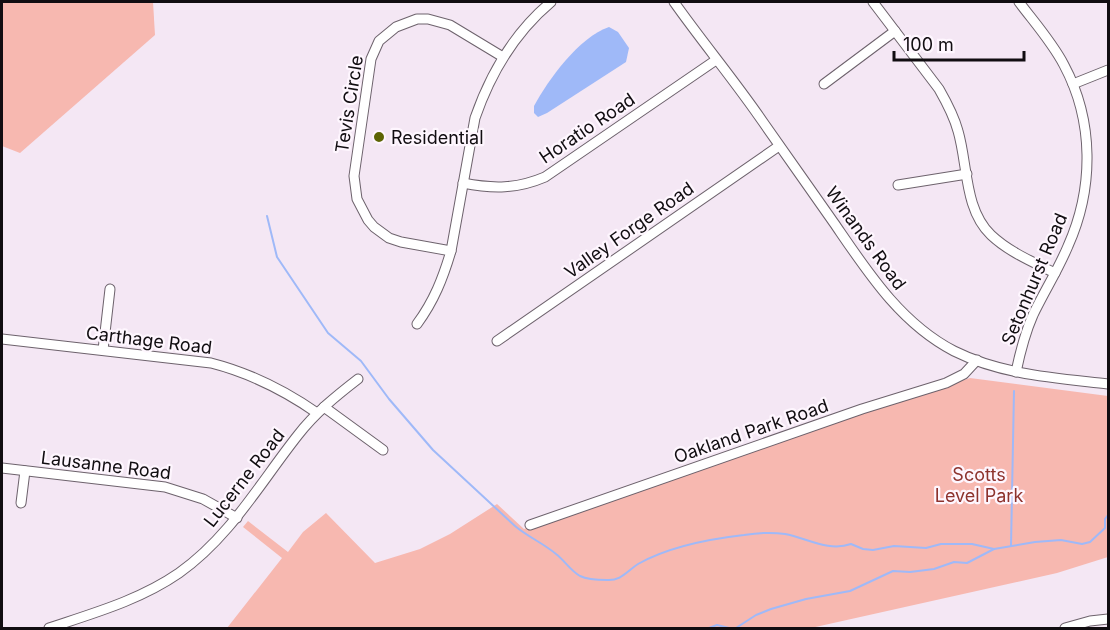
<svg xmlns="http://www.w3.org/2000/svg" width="1110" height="630" font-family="Inter,sans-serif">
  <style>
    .green { fill: #f7b8b0 }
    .water { fill: #9fb9f8 }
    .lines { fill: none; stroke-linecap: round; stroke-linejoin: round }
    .stream { stroke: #9fb9f8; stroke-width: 2 }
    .minor-casing { stroke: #6d626c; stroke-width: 11 }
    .minor { stroke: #fff; stroke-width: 9 }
    .poi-dot { fill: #5c6403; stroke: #fef6fe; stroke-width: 2 }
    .labels { text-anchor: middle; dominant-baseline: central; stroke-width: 4.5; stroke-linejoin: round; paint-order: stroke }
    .street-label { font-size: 18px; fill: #110d11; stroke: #fef6fe }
    .poi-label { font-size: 18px; fill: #110d11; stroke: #fef6fe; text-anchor: start }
    .park-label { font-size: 18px; fill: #8d322d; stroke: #fef6fe }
  </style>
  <rect width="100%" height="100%" fill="#f4e7f4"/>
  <!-- green -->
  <g class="green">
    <path d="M 2,2 L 153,2 L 155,35 L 20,153 L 2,146 Z"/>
    <path d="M 970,378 L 1108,396 L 1108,557 L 1057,573 L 811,628 L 227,628 L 282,558 L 243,527 L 248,521 L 288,552 L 303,532 L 326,513 L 375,563 L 420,549 L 450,534 L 497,504 L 524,529 C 670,473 822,428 970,378 Z"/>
  </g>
  <!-- water -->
  <path class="water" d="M 609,27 L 618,32 L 629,48 L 626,62 L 547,113 L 538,117 L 534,113 L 534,106 C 548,80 579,37 609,27 Z"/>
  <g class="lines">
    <!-- stream -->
    <g class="stream">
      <path d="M 267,216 L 277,257 L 328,333 L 361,361 L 389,399 L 433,450 L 515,526 C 528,537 543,543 556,554 C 564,560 571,571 580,576 C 586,579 600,580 607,580 C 621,581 627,571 638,564 C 668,547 709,539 744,535 C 757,533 772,532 785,534 C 807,538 828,552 851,544 L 863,549 L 873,550 L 894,546 L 926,548 L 941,544 L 972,544 L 994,549"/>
      <path d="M 1011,546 L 1014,391"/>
      <path d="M 709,628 L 717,625 L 729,628"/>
      <path d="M 736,628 L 756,615 L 771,609 L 806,599 L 850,591 L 893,571 L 910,572 L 934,569 L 954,562 L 967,563 L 994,549 L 1035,542 L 1061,540 L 1082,544 L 1090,542 L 1105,528 L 1105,519 L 1108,515"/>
    </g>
    <defs>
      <g id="minor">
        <path d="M 674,2 C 703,43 735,81 763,122 C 787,156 810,189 834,223 C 867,271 900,323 954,351 C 1002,375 1056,378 1108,384"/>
        <path d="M 873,2 L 939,89 C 947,103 954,116 958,131 C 968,165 964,209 991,235 C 1009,252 1033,262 1055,273"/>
        <path d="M 824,84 L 895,31"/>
        <path d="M 1073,84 L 1108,70"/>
        <path d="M 463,183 C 493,189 517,189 545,177 L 716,60"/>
        <path d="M 898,185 L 967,174"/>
        <path d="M 451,251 L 401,242 L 389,238 L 374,227 L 368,220 L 357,199 L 354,176 L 371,59 L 379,41 L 396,27 L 417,19 L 428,19 L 450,25 L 503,57"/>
        <path d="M 417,324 C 434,301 443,278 451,251 L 475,118 C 491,72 514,33 551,2"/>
        <path d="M 2,339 L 211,363 C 250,373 284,390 317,413"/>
        <path d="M 497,341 L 779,146"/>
        <path d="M 103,350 L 110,289"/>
        <path d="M 1016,372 C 1020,353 1025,333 1033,315 C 1044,292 1058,270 1068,246 C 1094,188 1094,121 1064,65 C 1052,42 1034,22 1019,2"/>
        <path d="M 324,407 L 383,450"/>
        <path d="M 2,468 L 165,487 L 203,499 L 237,518"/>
        <path d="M 21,503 L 25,471"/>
        <path d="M 530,525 L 862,409 L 946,383 L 964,374 L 977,360"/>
        <path d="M 49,628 C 94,613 140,600 179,573 C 230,537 260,483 298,435 C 315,413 336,396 358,379"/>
        <path d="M 1065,628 L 1090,621 L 1108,619"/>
      </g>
    </defs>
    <!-- minor casing -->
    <use href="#minor" class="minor-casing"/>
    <!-- minor -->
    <use href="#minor" class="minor"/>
  </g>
  <!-- markers -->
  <circle class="poi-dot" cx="379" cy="137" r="6"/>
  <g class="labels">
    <!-- street labels -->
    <g class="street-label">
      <text transform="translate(349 104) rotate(-81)">Tevis Circle</text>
      <text transform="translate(587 128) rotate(-34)">Horatio Road</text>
      <text transform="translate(629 230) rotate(-35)">Valley Forge Road</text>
      <text transform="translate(866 238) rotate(54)">Winands Road</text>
      <text transform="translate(1034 279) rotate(-67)">Setonhurst Road</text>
      <text transform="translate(149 340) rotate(7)">Carthage Road</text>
      <text transform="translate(751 431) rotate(-19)">Oakland Park Road</text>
      <text transform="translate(106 465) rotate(7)">Lausanne Road</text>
      <text transform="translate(244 478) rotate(-52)">Lucerne Road</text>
    </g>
    <!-- poi labels -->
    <g class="poi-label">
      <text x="391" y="137">Residential</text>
    </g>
    <!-- park labels -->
    <g class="park-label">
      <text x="979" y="474">Scotts<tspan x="979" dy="21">Level Park</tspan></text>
    </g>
  </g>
  <!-- border -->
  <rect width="1110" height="630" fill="none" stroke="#110d11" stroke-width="6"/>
  <!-- scale -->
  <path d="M894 51v9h130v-9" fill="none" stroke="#110d11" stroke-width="3"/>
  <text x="903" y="51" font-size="18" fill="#110d11" stroke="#fef6fe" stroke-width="4.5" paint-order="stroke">100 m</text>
</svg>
